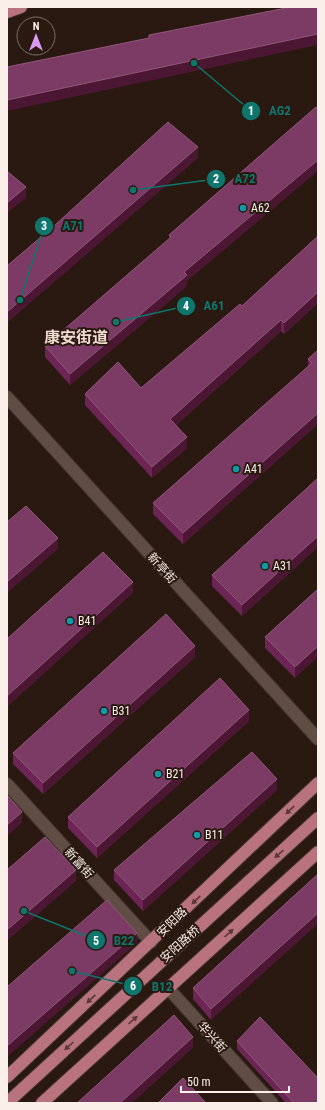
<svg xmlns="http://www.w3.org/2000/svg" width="325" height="1110" font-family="'Roboto Condensed','Noto Sans SC',sans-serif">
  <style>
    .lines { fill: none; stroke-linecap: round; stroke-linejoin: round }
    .minor-casing { stroke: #40332f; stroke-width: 14 }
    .major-casing { stroke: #40332f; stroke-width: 14 }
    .minor { stroke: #604d44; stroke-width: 12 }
    .major { stroke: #b9737f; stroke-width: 12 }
    .wall { fill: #6d2555 }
    .shaded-wall { fill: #4b1733 }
    .building { fill: #7c3b65; stroke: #90577a }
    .oneway { fill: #5b3837 }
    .culture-dot { fill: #0f9aa8; stroke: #291910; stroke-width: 1.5 }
    .labels { text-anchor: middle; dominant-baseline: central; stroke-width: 4; stroke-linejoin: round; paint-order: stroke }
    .poi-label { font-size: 12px; fill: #fbefe9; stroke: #291910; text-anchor: start }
    .street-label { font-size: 12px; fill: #fbefe9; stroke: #291910 }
    .district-label { font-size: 16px; font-weight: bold; fill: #f1dacf; stroke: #291910 }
    .leader { fill: none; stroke: #0f766e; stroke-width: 1.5 }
    .callout-dot { fill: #0f766e; stroke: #291910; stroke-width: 1.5 }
    .mark-label { font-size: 12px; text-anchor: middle; font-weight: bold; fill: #fff }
    .callout-label { font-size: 13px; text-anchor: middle; font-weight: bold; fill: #0f766e; stroke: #291910; stroke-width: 4; stroke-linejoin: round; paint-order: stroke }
  </style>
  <rect width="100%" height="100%" fill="#291910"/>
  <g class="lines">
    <defs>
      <g id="minor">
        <path d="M 7,397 L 318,739"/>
        <path d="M 7,784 L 151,942"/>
        <path d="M 168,988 L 272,1103"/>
      </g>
      <g id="major">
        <path d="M 7,12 L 21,7"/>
        <path d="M 7,1077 L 318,783"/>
        <path d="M 7,1103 L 318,818"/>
        <path d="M 42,1103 L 318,852"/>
      </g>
    </defs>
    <!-- minor casing -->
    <use href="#minor" class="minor-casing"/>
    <!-- major casing -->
    <use href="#major" class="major-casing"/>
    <!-- minor -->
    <use href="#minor" class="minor"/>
    <!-- major -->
    <use href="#major" class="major"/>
  </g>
  <!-- wall -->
  <g class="wall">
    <path d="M 316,107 L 187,281 L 187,286 L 70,385 L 45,357 L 45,346 L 169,239 L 169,235 Z"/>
    <path d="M 318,236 L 318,303 L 284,334 L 281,331 L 176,425 L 187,448 L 152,478 L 85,405 L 85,394 L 141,388 L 242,306 Z"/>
    <path d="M 318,350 L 318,424 L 183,544 L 153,514 L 153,503 L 308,367 L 308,359 Z"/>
    <path d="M 318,478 L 318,547 L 242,616 L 212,586 L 212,575 Z"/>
    <path d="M 318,589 L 295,678 L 265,648 L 265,637 Z"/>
    <path d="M 195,657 L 43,794 L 13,764 L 13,753 Z"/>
    <path d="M 249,721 L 97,858 L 68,828 L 68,817 Z"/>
    <path d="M 277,790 L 143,911 L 114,880 L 114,870 Z"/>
    <path d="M 318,874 L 211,1020 L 193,999 L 193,988 Z"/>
    <path d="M 237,1041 L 318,1103 L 286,1103 L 237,1049 Z"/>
  </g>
  <!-- shaded-wall -->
  <g class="shaded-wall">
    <path d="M 318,34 L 318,45 L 7,111 L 7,100 Z"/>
    <path d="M 198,147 L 198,158 L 7,323 L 7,312 Z"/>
    <path d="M 318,160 L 318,171 L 187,281 L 187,286 L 70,385 L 70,374 L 184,272 Z"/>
    <path d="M 26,187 L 26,198 L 7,213 L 7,203 Z"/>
    <path d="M 318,292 L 318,303 L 284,334 L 284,323 Z"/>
    <path d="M 281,320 L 281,331 L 170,430 L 170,419 Z"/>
    <path d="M 318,413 L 318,424 L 183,544 L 183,533 Z"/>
    <path d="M 187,437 L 187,448 L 152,478 L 152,467 Z"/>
    <path d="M 318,536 L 318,547 L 242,616 L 242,605 Z"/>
    <path d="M 58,538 L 58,549 L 7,593 L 7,582 Z"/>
    <path d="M 133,582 L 133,593 L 7,707 L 7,696 Z"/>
    <path d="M 195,646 L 195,657 L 43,794 L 43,783 Z"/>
    <path d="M 318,646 L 318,657 L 295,678 L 295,667 Z"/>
    <path d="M 249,710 L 249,721 L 97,858 L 97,847 Z"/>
    <path d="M 277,779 L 277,790 L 143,911 L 143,900 Z"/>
    <path d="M 22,812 L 22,823 L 7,836 L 7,825 Z"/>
    <path d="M 76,870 L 76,881 L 7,941 L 7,930 Z"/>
    <path d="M 318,913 L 318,924 L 211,1020 L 211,1009 Z"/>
    <path d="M 137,933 L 137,943 L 7,1057 L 7,1046 Z"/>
    <path d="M 193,1037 L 193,1048 L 132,1103 L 120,1103 Z"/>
  </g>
  <!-- building -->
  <g class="building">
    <path d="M 291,7 L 318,7 L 318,34 L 7,100 L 7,67 L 149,38 L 149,35 Z"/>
    <path d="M 316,107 L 318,108 L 318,160 L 184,272 L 187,275 L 70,374 L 45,346 L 171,237 L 169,235 Z"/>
    <path d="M 168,122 L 198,147 L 7,312 L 7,266 L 55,225 Z"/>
    <path d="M 7,171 L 26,187 L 7,203 Z"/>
    <path d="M 318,236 L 318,292 L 284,323 L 281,320 L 170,419 L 187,437 L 152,467 L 85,394 L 118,362 L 141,388 L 240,304 L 242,306 Z"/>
    <path d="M 318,350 L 318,413 L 183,533 L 153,503 L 312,363 L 308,359 Z"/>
    <path d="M 318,478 L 318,536 L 242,605 L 212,575 Z"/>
    <path d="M 26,506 L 58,538 L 7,582 L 7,522 Z"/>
    <path d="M 103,552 L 133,582 L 7,696 L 7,639 Z"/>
    <path d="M 318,589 L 318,646 L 295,667 L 265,637 Z"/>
    <path d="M 166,614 L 195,646 L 43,783 L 13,753 Z"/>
    <path d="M 220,678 L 249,710 L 97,847 L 68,817 Z"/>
    <path d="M 252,752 L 277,779 L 143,900 L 114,870 Z"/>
    <path d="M 7,795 L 22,812 L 7,825 Z"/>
    <path d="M 45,837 L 76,870 L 7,930 L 7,870 Z"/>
    <path d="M 318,874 L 318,913 L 211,1009 L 193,988 Z"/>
    <path d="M 107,900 L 137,933 L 7,1046 L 7,987 Z"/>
    <path d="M 174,1015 L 193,1037 L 120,1103 L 77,1103 Z"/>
    <path d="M 260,1017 L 318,1078 L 318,1103 L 294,1103 L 237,1041 Z"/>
    <path d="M 183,1078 L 206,1103 L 160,1103 L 159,1102 Z"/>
  </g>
  <!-- one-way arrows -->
  <defs><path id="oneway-solid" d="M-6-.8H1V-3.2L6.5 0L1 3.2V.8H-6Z"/></defs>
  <g class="oneway">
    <use href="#oneway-solid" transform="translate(290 810) rotate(136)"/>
    <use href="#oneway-solid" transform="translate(279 854) rotate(138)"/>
    <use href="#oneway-solid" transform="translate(196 900) rotate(136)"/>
    <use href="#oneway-solid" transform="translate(229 933) rotate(-42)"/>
    <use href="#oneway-solid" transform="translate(91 999) rotate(137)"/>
    <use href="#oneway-solid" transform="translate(133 1020) rotate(-42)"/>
    <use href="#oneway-solid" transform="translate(69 1046) rotate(138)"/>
  </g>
  <!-- markers -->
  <g class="culture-dot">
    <circle cx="243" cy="208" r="4"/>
    <circle cx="236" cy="469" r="4"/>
    <circle cx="265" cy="566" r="4"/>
    <circle cx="70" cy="621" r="4"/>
    <circle cx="104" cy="711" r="4"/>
    <circle cx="158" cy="774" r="4"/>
    <circle cx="197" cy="835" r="4"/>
  </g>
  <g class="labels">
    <!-- poi labels -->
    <g class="poi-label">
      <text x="251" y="208">A62</text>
      <text x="244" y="469">A41</text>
      <text x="273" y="566">A31</text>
      <text x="78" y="621">B41</text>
      <text x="112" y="711">B31</text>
      <text x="166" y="774">B21</text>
      <text x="205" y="835">B11</text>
    </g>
    <!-- street labels -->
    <g class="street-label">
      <text transform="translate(162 568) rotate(48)">新亭街</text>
      <text transform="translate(79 863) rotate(48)">新富街</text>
      <text transform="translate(172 922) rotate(-44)">安阳路</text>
      <text transform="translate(180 944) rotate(-42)">安阳路桥</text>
      <text transform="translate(212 1037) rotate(48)">华兴街</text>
    </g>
    <!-- district labels -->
    <g class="district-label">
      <text x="76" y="337">康安街道</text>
    </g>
  </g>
  <!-- callouts -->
  <path class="leader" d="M194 63L251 111M133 190L216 179M20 300L44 226M116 322L186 306M24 911L96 940M72 971L133 986"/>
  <g class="callout-dot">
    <circle cx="194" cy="63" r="4"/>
    <circle cx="133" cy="190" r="4"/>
    <circle cx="20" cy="300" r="4"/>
    <circle cx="116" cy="322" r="4"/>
    <circle cx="24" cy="911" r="4"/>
    <circle cx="72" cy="971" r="4"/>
    <circle cx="251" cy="111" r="10"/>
    <circle cx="216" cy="179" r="10"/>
    <circle cx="44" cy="226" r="10"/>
    <circle cx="186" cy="306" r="10"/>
    <circle cx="96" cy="940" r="10"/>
    <circle cx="133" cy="986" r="10"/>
  </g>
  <g class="mark-label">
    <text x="251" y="115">1</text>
    <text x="216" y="183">2</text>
    <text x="44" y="230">3</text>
    <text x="186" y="310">4</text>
    <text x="96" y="945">5</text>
    <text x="133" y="990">6</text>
  </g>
  <g class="callout-label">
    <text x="280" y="115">AG2</text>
    <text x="245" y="183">A72</text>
    <text x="73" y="230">A71</text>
    <text x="214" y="310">A61</text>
    <text x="124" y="945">B22</text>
    <text x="162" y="991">B12</text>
  </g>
  <!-- border -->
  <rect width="325" height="1110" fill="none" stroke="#fbefe9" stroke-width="16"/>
  <!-- north arrow -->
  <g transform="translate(36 36)"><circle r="19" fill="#291910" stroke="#7d6f67"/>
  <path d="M0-3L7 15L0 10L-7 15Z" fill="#db99f5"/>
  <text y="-6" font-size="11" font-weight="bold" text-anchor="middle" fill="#fbefe9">N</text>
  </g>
  <!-- scale -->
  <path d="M181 1086v6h108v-6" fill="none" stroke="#fbefe9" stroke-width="2"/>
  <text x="187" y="1086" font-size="12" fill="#fbefe9" stroke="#291910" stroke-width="3" paint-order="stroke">50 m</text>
</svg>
